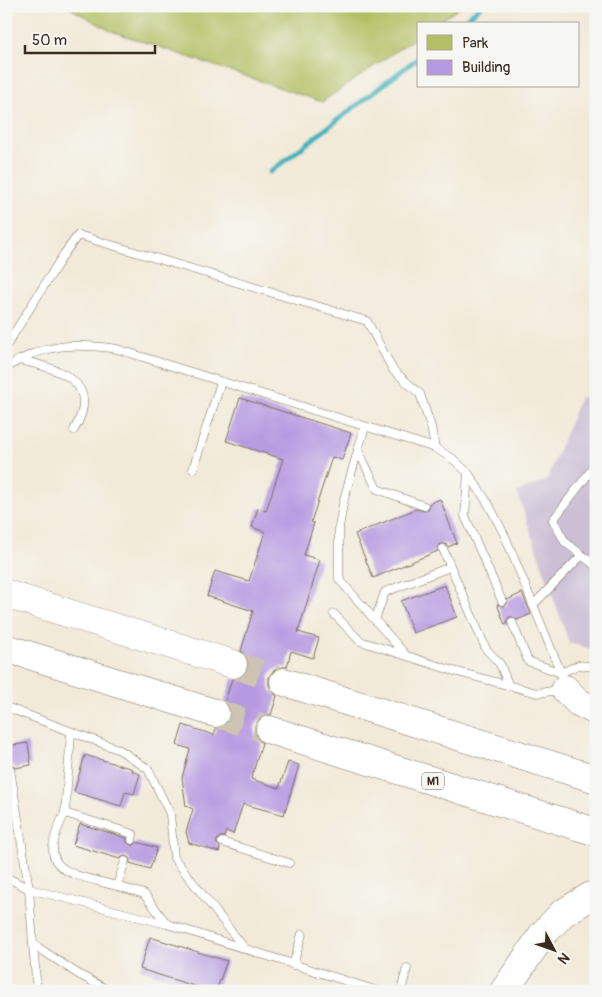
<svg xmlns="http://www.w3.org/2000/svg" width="602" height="997" font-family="Pangolin,sans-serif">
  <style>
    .industrial { fill: #cbbfd5 }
    .green { fill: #b2c063; stroke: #767540 }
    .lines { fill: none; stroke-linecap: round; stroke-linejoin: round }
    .stream { stroke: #43b2be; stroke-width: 5 }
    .building { fill: #b599e1 }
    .highway-tunnel { stroke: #cdc4b3; stroke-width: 28; stroke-dasharray: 28 14; stroke-linecap: butt }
    .lane-casing { stroke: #7b6d5f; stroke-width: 9 }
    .highway-casing { stroke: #7b6d5f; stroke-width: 29 }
    .lane { stroke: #fff; stroke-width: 8 }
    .highway { stroke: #fff; stroke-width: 28 }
    .labels { text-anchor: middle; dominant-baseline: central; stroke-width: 4.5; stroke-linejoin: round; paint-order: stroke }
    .shield { fill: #f6f6f2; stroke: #73675e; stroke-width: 1 }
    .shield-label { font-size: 11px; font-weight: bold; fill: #3b2a1e }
  </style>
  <rect width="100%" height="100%" fill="#f6f6f2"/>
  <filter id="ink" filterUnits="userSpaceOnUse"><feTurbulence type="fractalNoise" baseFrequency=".02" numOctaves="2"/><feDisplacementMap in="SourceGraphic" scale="10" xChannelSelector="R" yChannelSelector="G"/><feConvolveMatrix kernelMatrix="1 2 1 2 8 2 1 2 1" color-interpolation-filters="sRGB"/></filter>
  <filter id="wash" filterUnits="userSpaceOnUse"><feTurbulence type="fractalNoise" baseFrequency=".0096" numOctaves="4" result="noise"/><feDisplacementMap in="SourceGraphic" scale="20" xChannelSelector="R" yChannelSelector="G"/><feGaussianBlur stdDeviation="1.12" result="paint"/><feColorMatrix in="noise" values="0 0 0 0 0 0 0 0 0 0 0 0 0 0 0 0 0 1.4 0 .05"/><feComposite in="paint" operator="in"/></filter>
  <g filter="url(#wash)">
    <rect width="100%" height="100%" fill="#f2ead8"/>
    <!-- industrial -->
    <path class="industrial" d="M 580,397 L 596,399 L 596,650 L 569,643 L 517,492 L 547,480 Z"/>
    <!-- green -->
    <path class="green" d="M 66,6 L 462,6 L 436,24 L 418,24 L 418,36 L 322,102 L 111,31 Z"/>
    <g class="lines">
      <!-- stream -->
      <g class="stream">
        <path d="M 460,24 L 481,6"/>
        <path d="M 270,172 L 418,58"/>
      </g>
    </g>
    <g id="blocks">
      <!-- building -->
      <g class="building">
        <path d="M 240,398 L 351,433 L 342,460 L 332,457 L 311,522 L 314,523 L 304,555 L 320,560 L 298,632 L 319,638 L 313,658 L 291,651 L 287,667 L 280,667 L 273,671 L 269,677 L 269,685 L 272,692 L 277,696 L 271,715 L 266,715 L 260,718 L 255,726 L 255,734 L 258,740 L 262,743 L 251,779 L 279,788 L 288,762 L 299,765 L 284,815 L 243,804 L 233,834 L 226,831 L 224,837 L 220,837 L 217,840 L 217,844 L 220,847 L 219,852 L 189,843 L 186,832 L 193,809 L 186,806 L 182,778 L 190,749 L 177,745 L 183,725 L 214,735 L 216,728 L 226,724 L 230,718 L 230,710 L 225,701 L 232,679 L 237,679 L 243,676 L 248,668 L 248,660 L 245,654 L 241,651 L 253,611 L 207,596 L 215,571 L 249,581 L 265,532 L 252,527 L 258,508 L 266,511 L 283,459 L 226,441 Z"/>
        <path d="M 440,499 L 457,543 L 448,547 L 446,544 L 441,544 L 438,546 L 438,551 L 373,578 L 355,534 L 416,509 L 425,511 L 429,508 L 429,504 Z"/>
        <path d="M 445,585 L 457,617 L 413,633 L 401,601 Z"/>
        <path d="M 522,593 L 531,614 L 517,620 L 513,617 L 509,617 L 507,621 L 507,624 L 505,625 L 497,604 L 504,606 L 507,604 L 507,600 Z"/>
        <path d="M 28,743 L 31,765 L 15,768 L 12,764 L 6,765 L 6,746 Z"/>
        <path d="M 85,755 L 133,769 L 132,771 L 140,774 L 134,794 L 125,792 L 121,806 L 74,792 Z"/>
        <path d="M 80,824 L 127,838 L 127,842 L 131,845 L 134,845 L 137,842 L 157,848 L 150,869 L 130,863 L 129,858 L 126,856 L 122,857 L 120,859 L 73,845 Z"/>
        <path d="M 150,937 L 227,961 L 216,991 L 210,991 L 140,969 Z"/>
      </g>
    </g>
  </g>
  <g filter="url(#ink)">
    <use href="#blocks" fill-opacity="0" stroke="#7b6d5f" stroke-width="1"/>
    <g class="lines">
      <!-- highway-tunnel -->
      <g class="highway-tunnel">
        <path d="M 233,664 L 284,682"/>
        <path d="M 215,713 L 270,730"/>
      </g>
      <defs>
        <g id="lane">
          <path d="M 6,346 L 64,254 L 78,235 L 367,321 L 393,370 L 420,394 L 431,427 L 435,448"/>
          <path d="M 19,360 C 58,368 103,381 74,430"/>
          <path d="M 6,368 C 43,343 75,343 117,349 L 435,448 L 453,459 L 468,473 L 489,505 L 505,536 L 561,673 L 564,684"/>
          <path d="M 365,427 L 358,450 L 377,489 L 424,506"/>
          <path d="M 358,450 L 344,499 L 339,527 L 339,579 L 404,653"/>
          <path d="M 596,464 L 553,520 L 565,542 L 596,566"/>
          <path d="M 193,469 L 221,382"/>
          <path d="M 468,473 L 465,516 L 502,601"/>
          <path d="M 443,549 L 486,649 L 500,664 L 508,684"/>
          <path d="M 533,605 L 582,555"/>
          <path d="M 334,614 L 360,641 L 454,671 L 537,693 L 560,690"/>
          <path d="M 375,620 L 385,592 L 450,567"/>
          <path d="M 512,622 L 528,661 L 561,673 L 578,665 L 596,667"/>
          <path d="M 6,707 L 120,750 L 148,769 L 170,814 L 174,858 L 245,949"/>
          <path d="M 71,733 L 65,813 L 133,834 L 132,840"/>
          <path d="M 10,769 L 29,889 L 33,944 L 78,974 L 110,991"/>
          <path d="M 65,813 C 33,873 70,873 117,886"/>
          <path d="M 222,842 L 289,863"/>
          <path d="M 125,861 L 117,886 L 144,894 L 167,924"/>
          <path d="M 6,877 L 29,889 L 167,924 L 378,991"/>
          <path d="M 33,944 L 37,991"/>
          <path d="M 293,965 L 302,934"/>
          <path d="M 401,991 L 407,968"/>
        </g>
        <g id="highway">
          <path d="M 6,594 L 233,664"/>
          <path d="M 6,648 L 215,713"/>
          <path d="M 284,682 L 596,779"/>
          <path d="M 565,689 L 578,702 L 596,711"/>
          <path d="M 270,730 L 596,832"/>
          <path d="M 504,991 L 543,934 L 563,913 L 591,896 L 596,895"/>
        </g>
      </defs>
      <!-- lane casing -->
      <use href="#lane" class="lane-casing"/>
      <!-- highway casing -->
      <use href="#highway" class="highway-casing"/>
      <!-- lane -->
      <use href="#lane" class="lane"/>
      <!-- highway -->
      <use href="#highway" class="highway"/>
    </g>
  </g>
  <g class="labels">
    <!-- shield labels -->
    <rect class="shield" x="422" y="772.5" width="22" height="17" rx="4"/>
    <g class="shield-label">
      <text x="433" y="781">M1</text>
    </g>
  </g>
  <!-- margin -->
  <rect width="602" height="997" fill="none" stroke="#f6f6f2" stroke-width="25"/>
  <!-- legend -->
  <rect x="417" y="22" width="162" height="65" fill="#f6f6f2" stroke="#aba49d"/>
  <rect x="427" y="35" width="25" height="15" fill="#b2c063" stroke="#aba49d"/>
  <text x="462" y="48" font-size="15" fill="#3b2a1e">Park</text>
  <rect x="427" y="60" width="25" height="15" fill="#b599e1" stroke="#aba49d"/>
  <text x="462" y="72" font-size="15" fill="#3b2a1e">Building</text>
  <!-- north arrow -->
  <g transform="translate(554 950) rotate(131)" stroke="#f6f6f2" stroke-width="4" paint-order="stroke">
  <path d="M0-4L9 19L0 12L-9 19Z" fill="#3b2a1e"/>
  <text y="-8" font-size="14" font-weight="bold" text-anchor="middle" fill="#3b2a1e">N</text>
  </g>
  <!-- scale -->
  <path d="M25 45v8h130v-8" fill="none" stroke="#3b2a1e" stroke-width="2.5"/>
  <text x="32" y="45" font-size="15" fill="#3b2a1e" stroke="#f6f6f2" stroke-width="4" paint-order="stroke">50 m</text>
</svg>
